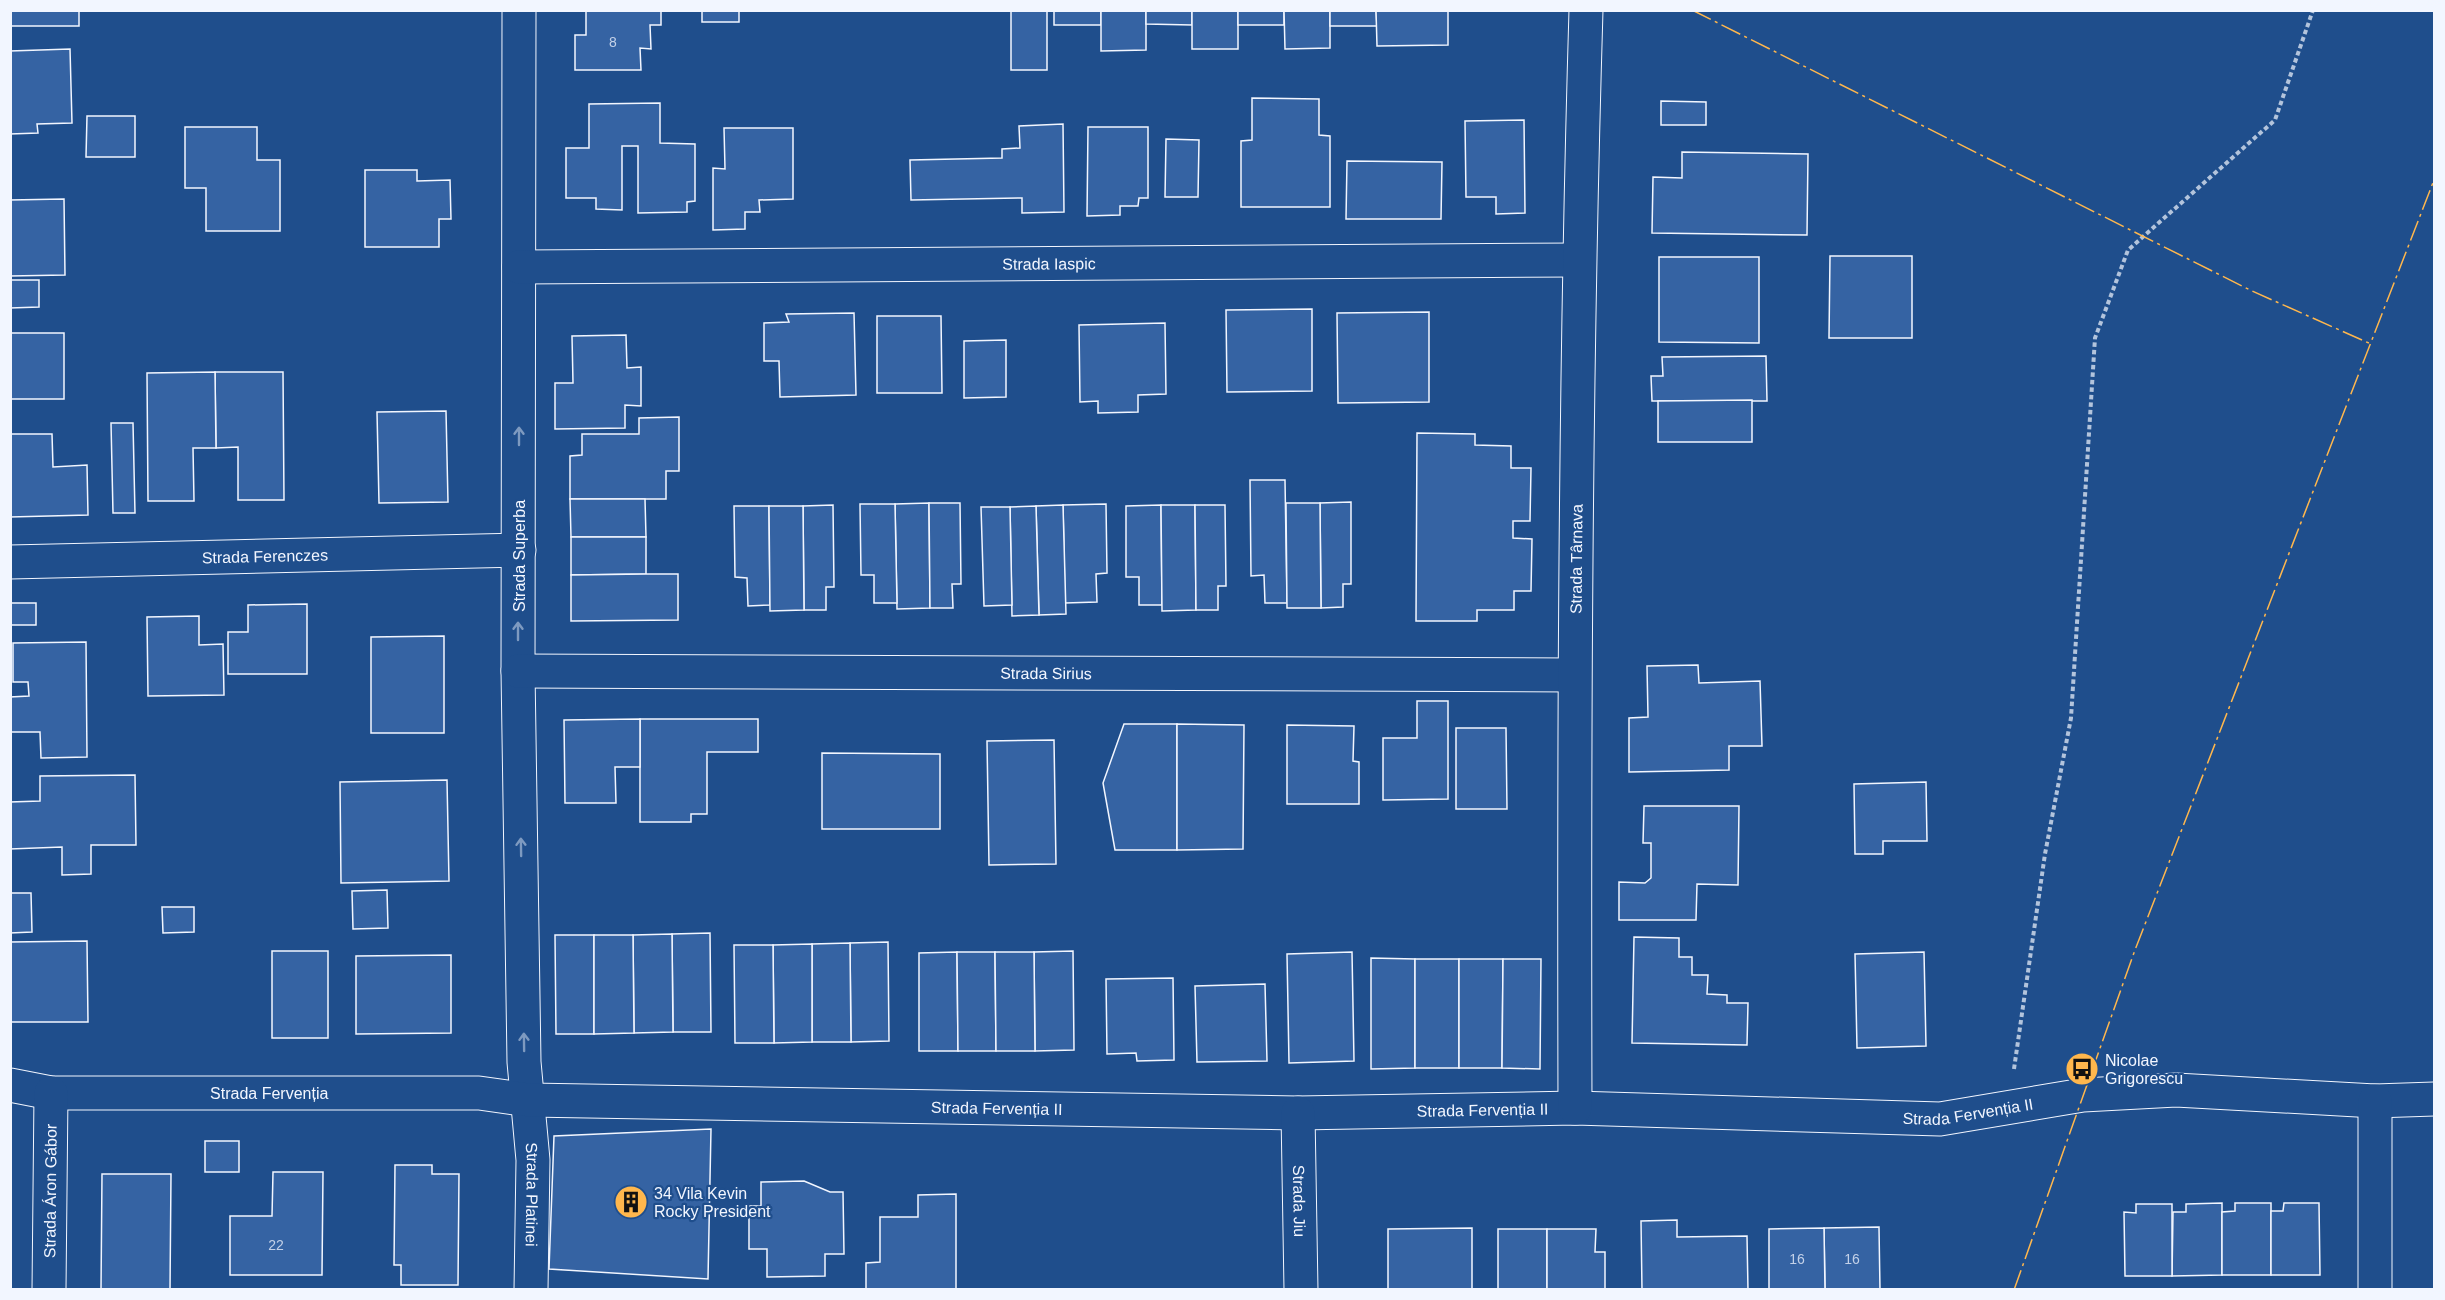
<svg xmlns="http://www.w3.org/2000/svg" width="2445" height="1300" font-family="Helvetica,sans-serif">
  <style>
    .building { fill: #3563a3; stroke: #f2f6ff; stroke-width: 1.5 }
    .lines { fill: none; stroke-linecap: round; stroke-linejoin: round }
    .minor-casing { stroke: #f2f6ff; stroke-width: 35 }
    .path { stroke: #b3c4dc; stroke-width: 4; stroke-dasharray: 4.5 3; stroke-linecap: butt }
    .minor { stroke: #1f4e8c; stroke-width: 33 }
    .power { stroke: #ffb74d; stroke-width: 1.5; stroke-dasharray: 21 4.5 3 4.5; stroke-linecap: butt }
    .oneway { stroke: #7e9ac0 }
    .labels { text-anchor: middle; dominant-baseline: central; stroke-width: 4.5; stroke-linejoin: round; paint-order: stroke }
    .number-label { font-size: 14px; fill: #c3d1e8 }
    .street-label { font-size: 16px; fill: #f2f6ff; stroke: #1f4e8c }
    .poi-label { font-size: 16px; fill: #f2f6ff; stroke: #1f4e8c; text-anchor: start }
  </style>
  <rect width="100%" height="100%" fill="#1f4e8c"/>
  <!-- building -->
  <g class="building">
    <rect x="10" y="10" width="69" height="16"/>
    <path d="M 586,10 L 661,10 L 661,25 L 650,25 L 651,49 L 640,48 L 641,70 L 575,70 L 575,35 L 586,35 Z"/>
    <rect x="702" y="10" width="37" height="12"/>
    <rect x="1011" y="10" width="36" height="60"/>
    <rect x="1054" y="10" width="47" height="15"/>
    <path d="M 1101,10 L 1146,10 L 1146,50 L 1101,51 Z"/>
    <path d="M 1146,10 L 1192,10 L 1192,25 L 1146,24 Z"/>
    <rect x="1192" y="10" width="46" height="39"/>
    <rect x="1238" y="10" width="46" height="15"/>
    <path d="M 1284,10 L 1330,10 L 1330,48 L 1285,49 Z"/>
    <path d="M 1330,10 L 1376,10 L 1377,26 L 1330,26 Z"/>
    <path d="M 1376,10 L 1448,10 L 1448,45 L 1377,46 Z"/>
    <path d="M 70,49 L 72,123 L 37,124 L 38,133 L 10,134 L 10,51 Z"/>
    <path d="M 1252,98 L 1319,99 L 1319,135 L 1330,136 L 1330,207 L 1241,207 L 1241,141 L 1252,140 Z"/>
    <path d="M 1661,101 L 1706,102 L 1706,125 L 1661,125 Z"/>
    <path d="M 660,103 L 660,143 L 695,144 L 695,201 L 687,202 L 687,212 L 638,213 L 638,146 L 622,146 L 622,210 L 596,209 L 596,198 L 566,198 L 566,148 L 589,148 L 589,104 Z"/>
    <path d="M 87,116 L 135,116 L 135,157 L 86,157 Z"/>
    <path d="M 1524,120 L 1525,213 L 1496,214 L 1496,197 L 1466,197 L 1465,121 Z"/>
    <path d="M 1063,124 L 1064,212 L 1022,213 L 1022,198 L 911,200 L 910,160 L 1002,158 L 1002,149 L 1020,148 L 1019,126 Z"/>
    <path d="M 185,127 L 257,127 L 257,160 L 280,160 L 280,231 L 206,231 L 206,188 L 185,188 Z"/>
    <path d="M 1088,127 L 1148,127 L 1148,198 L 1139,198 L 1138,206 L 1120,206 L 1120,215 L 1087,216 Z"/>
    <path d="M 724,128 L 793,128 L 793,199 L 759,200 L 760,212 L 745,212 L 745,229 L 713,230 L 713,168 L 725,169 Z"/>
    <path d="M 1166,139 L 1199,140 L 1198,197 L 1165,197 Z"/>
    <path d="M 1682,152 L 1808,154 L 1807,235 L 1652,233 L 1653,177 L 1682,178 Z"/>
    <path d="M 1347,161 L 1442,162 L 1441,219 L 1346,219 Z"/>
    <path d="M 365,170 L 417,170 L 417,181 L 450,180 L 451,219 L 439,219 L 439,247 L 365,247 Z"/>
    <path d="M 64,199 L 65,275 L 10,276 L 10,200 Z"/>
    <path d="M 1830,256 L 1912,256 L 1912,338 L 1829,338 Z"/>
    <path d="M 1659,257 L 1759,257 L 1759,343 L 1659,342 Z"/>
    <path d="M 10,280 L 39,280 L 39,307 L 10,308 Z"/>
    <path d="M 1312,309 L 1312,391 L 1227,392 L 1226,310 Z"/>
    <path d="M 1429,312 L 1429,402 L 1338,403 L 1337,313 Z"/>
    <path d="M 854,313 L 856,395 L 780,397 L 779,361 L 764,361 L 764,323 L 789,322 L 786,314 Z"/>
    <path d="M 877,316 L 941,316 L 942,393 L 877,393 Z"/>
    <path d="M 1165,323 L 1166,394 L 1138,395 L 1138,412 L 1098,413 L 1098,401 L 1080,402 L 1079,325 Z"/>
    <rect x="10" y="333" width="54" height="66"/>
    <path d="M 626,335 L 627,368 L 641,367 L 641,406 L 625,405 L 625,428 L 555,429 L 555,383 L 573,383 L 572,336 Z"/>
    <path d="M 1006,340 L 1006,397 L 964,398 L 964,341 Z"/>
    <path d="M 1766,356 L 1767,401 L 1652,401 L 1651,376 L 1663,376 L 1662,357 Z"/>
    <path d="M 215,372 L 283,372 L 284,500 L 238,500 L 238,447 L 216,448 Z"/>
    <path d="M 215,372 L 216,448 L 193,448 L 194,501 L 148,501 L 147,373 Z"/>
    <path d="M 1752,400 L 1752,442 L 1658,442 L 1658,401 Z"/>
    <path d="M 446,411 L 448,502 L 379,503 L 377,412 Z"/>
    <path d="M 679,417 L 679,471 L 666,471 L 666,499 L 570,499 L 570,456 L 582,455 L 582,434 L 639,434 L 639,418 Z"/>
    <path d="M 111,423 L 133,423 L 135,513 L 113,513 Z"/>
    <path d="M 1417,433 L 1475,434 L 1475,445 L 1511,446 L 1511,468 L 1531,468 L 1530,521 L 1513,521 L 1513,538 L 1532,539 L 1531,591 L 1514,591 L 1514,610 L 1477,610 L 1477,621 L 1416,621 Z"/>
    <path d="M 10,434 L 52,434 L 53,467 L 87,465 L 88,515 L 10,517 Z"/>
    <path d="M 1250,480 L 1285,480 L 1287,603 L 1265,603 L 1264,575 L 1251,576 Z"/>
    <path d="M 570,499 L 645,499 L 646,537 L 571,537 Z"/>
    <path d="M 1351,502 L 1351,584 L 1343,584 L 1343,607 L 1321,608 L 1320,503 Z"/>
    <path d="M 929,503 L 930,608 L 897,609 L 895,504 Z"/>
    <path d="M 929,503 L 960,503 L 961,584 L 952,584 L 953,608 L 930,608 Z"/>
    <path d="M 1286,503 L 1320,503 L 1321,608 L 1287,608 Z"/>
    <path d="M 860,504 L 895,504 L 897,603 L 874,603 L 874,575 L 861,575 Z"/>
    <path d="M 1106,504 L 1107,573 L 1096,574 L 1097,602 L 1065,603 L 1063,505 Z"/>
    <path d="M 833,505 L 834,587 L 826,587 L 826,610 L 804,610 L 803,506 Z"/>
    <path d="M 1063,505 L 1066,614 L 1039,615 L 1036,506 Z"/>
    <path d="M 1161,505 L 1162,605 L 1139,605 L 1139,577 L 1126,577 L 1126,506 Z"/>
    <path d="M 1161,505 L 1195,505 L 1196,610 L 1162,611 Z"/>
    <path d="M 1195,505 L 1225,505 L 1226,586 L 1218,586 L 1218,610 L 1196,610 Z"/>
    <path d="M 734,506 L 769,506 L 770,605 L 748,606 L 747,578 L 735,577 Z"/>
    <path d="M 769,506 L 803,506 L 804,610 L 770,611 Z"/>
    <path d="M 1036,506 L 1039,615 L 1012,616 L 1010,507 Z"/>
    <path d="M 981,507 L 1010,507 L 1012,605 L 984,606 Z"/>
    <path d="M 571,537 L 646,537 L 646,574 L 571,575 Z"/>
    <path d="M 646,574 L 678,574 L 678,620 L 571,621 L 571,575 Z"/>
    <rect x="10" y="603" width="26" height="22"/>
    <path d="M 307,604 L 307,674 L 228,674 L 228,632 L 248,632 L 248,605 Z"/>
    <path d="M 199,616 L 199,645 L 223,644 L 224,695 L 148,696 L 147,617 Z"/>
    <path d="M 444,636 L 444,733 L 371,733 L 371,637 Z"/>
    <path d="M 86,642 L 87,757 L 41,758 L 40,732 L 10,732 L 10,697 L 29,696 L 28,682 L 13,682 L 13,643 Z"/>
    <path d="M 1698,665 L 1699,683 L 1760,681 L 1762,746 L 1729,746 L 1729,770 L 1629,772 L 1629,718 L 1648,717 L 1647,666 Z"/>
    <path d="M 1417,701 L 1448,701 L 1448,799 L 1383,800 L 1383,738 L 1417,738 Z"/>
    <path d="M 640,719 L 758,719 L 758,752 L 707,752 L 707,814 L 691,814 L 691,822 L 640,822 Z"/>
    <path d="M 640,719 L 640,767 L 615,767 L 616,803 L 565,803 L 564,720 Z"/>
    <path d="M 1124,724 L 1177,724 L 1177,850 L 1115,850 L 1103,783 Z"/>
    <path d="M 1177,724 L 1244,725 L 1243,849 L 1177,850 Z"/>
    <path d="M 1287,725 L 1354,726 L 1353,761 L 1359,762 L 1359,804 L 1287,804 Z"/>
    <path d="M 1456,728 L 1506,728 L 1507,809 L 1456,809 Z"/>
    <path d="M 1054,740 L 1056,864 L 989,865 L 987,741 Z"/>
    <path d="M 822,753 L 940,754 L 940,829 L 822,829 Z"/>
    <path d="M 135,775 L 136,845 L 91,845 L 91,874 L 62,875 L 62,847 L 10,849 L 10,802 L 40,801 L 40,776 Z"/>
    <path d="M 447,780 L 449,881 L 341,883 L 340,782 Z"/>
    <path d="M 1926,782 L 1927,841 L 1883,841 L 1883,854 L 1855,854 L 1854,784 Z"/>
    <path d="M 1644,806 L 1739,806 L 1738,885 L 1697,884 L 1696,920 L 1619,920 L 1619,882 L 1645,883 L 1651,878 L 1651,843 L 1643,843 Z"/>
    <path d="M 387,890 L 388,928 L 353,929 L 352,891 Z"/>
    <path d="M 10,893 L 31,893 L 32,932 L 10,933 Z"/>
    <path d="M 162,907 L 194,907 L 194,932 L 163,933 Z"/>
    <path d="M 710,933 L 711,1032 L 673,1032 L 672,934 Z"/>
    <path d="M 672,934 L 673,1032 L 634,1033 L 633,935 Z"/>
    <path d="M 555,935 L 594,935 L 594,1034 L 556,1034 Z"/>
    <path d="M 594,935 L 633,935 L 634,1033 L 594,1034 Z"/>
    <path d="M 1634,937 L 1679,938 L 1679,957 L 1692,957 L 1692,975 L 1708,975 L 1707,994 L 1727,995 L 1727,1003 L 1748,1003 L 1747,1045 L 1632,1043 Z"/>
    <path d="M 87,941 L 88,1022 L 10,1022 L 10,942 Z"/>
    <path d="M 888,942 L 889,1041 L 851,1042 L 850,943 Z"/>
    <path d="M 850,943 L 851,1042 L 812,1042 L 812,944 Z"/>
    <path d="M 812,944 L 812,1042 L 774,1043 L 773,945 Z"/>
    <path d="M 734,945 L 773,945 L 774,1043 L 735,1043 Z"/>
    <rect x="272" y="951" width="56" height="87"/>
    <path d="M 1073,951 L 1074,1050 L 1035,1051 L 1034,952 Z"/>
    <path d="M 957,952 L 958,1051 L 919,1051 L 919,953 Z"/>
    <path d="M 957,952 L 995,952 L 996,1051 L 958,1051 Z"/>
    <path d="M 995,952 L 1034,952 L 1035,1051 L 996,1051 Z"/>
    <path d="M 1352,952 L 1354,1061 L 1289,1063 L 1287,954 Z"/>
    <path d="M 1924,952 L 1926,1046 L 1857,1048 L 1855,954 Z"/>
    <path d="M 451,955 L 451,1033 L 356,1034 L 356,956 Z"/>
    <path d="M 1371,958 L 1415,959 L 1415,1068 L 1371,1069 Z"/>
    <rect x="1415" y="959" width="44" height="109"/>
    <path d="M 1459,959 L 1503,959 L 1502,1068 L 1459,1068 Z"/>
    <path d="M 1503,959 L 1541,959 L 1540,1069 L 1502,1068 Z"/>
    <path d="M 1173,978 L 1174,1060 L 1137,1061 L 1136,1053 L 1107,1054 L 1106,979 Z"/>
    <path d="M 1265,984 L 1267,1061 L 1197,1062 L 1195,986 Z"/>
    <path d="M 711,1129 L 708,1279 L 549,1269 L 554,1136 Z"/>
    <rect x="205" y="1141" width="34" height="31"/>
    <path d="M 395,1165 L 432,1165 L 432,1174 L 459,1174 L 458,1285 L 401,1285 L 401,1265 L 394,1265 Z"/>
    <path d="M 273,1172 L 323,1172 L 322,1275 L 230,1275 L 230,1216 L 272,1216 Z"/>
    <path d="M 102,1174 L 171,1174 L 170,1290 L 101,1290 Z"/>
    <path d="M 804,1181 L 830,1192 L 843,1192 L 844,1254 L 825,1254 L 825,1276 L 767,1277 L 767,1249 L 749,1249 L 749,1206 L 761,1206 L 761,1182 Z"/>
    <path d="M 956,1194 L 956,1290 L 866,1290 L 866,1263 L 880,1262 L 880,1217 L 918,1217 L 918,1195 Z"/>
    <path d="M 2222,1203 L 2222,1275 L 2172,1276 L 2173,1212 L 2186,1212 L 2186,1204 Z"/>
    <path d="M 2235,1203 L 2271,1203 L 2271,1275 L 2222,1275 L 2222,1212 L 2235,1211 Z"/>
    <path d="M 2284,1203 L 2319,1203 L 2320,1275 L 2271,1275 L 2271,1211 L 2283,1211 Z"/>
    <path d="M 2136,1204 L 2172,1204 L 2172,1276 L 2125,1276 L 2124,1212 L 2136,1213 Z"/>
    <path d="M 1677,1220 L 1677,1237 L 1747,1236 L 1748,1290 L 1642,1290 L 1641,1221 Z"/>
    <path d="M 1879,1227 L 1880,1290 L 1825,1290 L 1824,1228 Z"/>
    <path d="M 1472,1228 L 1472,1290 L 1388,1290 L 1388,1229 Z"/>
    <path d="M 1824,1228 L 1825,1290 L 1769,1290 L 1769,1229 Z"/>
    <rect x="1498" y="1229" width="49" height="61"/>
    <path d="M 1547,1229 L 1596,1229 L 1595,1252 L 1605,1252 L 1605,1290 L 1547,1290 Z"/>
  </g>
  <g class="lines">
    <defs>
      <g id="minor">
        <path id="s1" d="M 519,10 L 518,671 L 524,1062 L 533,1160 L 531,1290"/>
        <path id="s2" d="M 519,267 L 1578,260"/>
        <path id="s3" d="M 10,562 L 519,550"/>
        <path id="s4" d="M 518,671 L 1574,675"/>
        <path id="s5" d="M 10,1085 L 51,1093 L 479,1093 L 529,1100 L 1298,1113 L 1575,1108 L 1940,1119 L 2083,1095 L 2176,1090 L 2375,1101 L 2434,1099"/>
        <path id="s6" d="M 1575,1108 C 1574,742 1575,376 1586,10"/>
        <path id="s7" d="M 1298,1113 L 1301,1290"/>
        <path id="s8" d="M 49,1290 L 51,1093"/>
        <path d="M 2375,1290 L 2375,1101"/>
      </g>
    </defs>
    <!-- minor casing -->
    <use href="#minor" class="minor-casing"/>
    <!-- path -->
    <path class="path" d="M 2014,1069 L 2045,854 L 2071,718 L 2095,338 L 2128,250 L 2275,120 L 2313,10"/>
    <!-- minor -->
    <use href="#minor" class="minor"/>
    <!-- power -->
    <g class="power">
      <path d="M 1692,10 L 2252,291 L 2371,344"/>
      <path d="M 2014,1290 L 2135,950 L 2434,180"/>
    </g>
  </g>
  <!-- one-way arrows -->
  <defs><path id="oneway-shaft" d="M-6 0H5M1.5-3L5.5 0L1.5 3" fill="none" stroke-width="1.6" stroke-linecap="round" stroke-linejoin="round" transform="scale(1.5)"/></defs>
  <g class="oneway">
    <use href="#oneway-shaft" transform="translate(519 436) rotate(-90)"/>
    <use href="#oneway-shaft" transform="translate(518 631) rotate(-90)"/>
    <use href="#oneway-shaft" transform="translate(521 847) rotate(-91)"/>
    <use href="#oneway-shaft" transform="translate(524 1042) rotate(-91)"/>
  </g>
  <!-- icons -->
  <defs>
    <symbol id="bus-disc" viewBox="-11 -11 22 22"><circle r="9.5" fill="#ffb74d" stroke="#1f4e8c"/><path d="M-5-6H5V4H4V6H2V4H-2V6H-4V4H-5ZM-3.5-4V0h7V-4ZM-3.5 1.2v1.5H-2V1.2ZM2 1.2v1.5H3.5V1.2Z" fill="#111"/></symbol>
    <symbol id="building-disc" viewBox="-11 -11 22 22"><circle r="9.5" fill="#ffb74d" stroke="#1f4e8c"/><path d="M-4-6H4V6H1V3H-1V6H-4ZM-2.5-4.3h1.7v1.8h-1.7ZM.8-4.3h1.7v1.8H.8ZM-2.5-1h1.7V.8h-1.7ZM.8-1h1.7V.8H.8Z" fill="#111"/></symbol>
  </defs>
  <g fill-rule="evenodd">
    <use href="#bus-disc" x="2063" y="1050" width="38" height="38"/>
    <use href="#building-disc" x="612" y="1183" width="38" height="38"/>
  </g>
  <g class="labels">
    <!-- number labels -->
    <g class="number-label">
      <text x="613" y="42">8</text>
      <text x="276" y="1245">22</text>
      <text x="1797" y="1259">16</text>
      <text x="1852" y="1259">16</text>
    </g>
    <!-- street labels -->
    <g class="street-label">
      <text stroke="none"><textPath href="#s2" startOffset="530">Strada Iaspic</textPath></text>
      <text stroke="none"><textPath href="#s3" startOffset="255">Strada Ferenczes</textPath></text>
      <text transform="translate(519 556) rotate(-90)">Strada Superba</text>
      <text stroke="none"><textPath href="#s6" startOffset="549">Strada Târnava</textPath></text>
      <text stroke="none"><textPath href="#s4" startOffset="528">Strada Sirius</textPath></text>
      <text stroke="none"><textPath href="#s5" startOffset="260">Strada Fervenția</textPath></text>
      <text stroke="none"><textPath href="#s5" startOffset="988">Strada Fervenția II</textPath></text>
      <text stroke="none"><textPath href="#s5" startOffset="1474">Strada Fervenția II</textPath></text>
      <text stroke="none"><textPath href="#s5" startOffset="1960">Strada Fervenția II</textPath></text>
      <text stroke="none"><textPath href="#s8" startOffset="99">Strada Áron Gábor</textPath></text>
      <text stroke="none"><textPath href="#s1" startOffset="1185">Strada Platinei</textPath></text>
      <text stroke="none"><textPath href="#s7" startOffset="88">Strada Jiu</textPath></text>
    </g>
    <!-- poi labels -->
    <g class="poi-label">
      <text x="2105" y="1060">Nicolae<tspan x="2105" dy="18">Grigorescu</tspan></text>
      <text x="654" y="1193">34 Vila Kevin<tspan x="654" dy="18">Rocky President</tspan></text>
    </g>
  </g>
  <!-- border -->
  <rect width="2445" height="1300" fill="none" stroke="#f2f6ff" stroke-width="24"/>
</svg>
